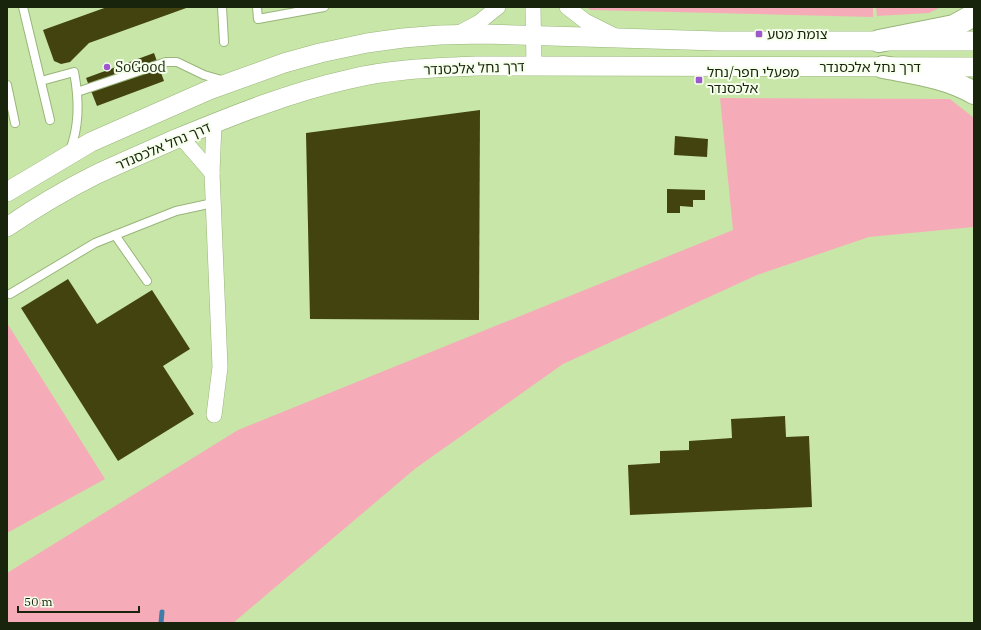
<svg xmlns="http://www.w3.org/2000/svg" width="981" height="630" font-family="'IBM Plex Serif','Noto Sans Hebrew',serif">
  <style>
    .green { fill: #f6acb8 }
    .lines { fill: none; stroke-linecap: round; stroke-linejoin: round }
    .stream { stroke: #417daa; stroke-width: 5 }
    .building { fill: #434310 }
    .service-casing { stroke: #99b57a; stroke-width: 10 }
    .minor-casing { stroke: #99b57a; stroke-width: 16 }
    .tertiary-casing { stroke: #99b57a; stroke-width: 20 }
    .trunk-casing { stroke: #99b57a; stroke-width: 24 }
    .service { stroke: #fff; stroke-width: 8 }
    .minor { stroke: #fff; stroke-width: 15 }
    .tertiary { stroke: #fff; stroke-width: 19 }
    .trunk { stroke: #fff; stroke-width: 22 }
    .poi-dot { fill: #9d58cd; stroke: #f5ffec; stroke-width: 1.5 }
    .labels { text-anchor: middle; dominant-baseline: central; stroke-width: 4; stroke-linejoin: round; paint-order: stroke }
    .poi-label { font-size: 14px; fill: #19240c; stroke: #f5ffec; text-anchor: start }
    .street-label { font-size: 14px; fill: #19240c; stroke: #f5ffec }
  </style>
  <rect width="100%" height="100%" fill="#c8e6a8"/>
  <!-- green -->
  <g class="green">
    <path d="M 586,7 L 873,7 L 873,17 L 591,10 Z"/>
    <path d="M 876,7 L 941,7 L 929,13 L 877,16 Z"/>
    <path d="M 720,98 L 950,99 L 974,118 L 974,227 L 869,237 L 757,275 L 563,364 L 416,468 L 233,623 L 7,623 L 7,573 L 238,430 L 733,230 Z"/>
    <path d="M 7,323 L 105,479 L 7,533 Z"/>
  </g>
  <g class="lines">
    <!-- stream -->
    <path class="stream" d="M 161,623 L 162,612"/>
  </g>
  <!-- building -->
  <g class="building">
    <path d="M 107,7 L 189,7 L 89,43 L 70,62 L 61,64 L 54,61 L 43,30 Z"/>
    <path d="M 154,53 L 164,81 L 97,106 L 86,78 Z"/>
    <path d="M 480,110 L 479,320 L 310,319 L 306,133 Z"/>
    <path d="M 675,136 L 708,139 L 707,157 L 674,155 Z"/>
    <path d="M 667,189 L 705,190 L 705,200 L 693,200 L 693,207 L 680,206 L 680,213 L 667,213 Z"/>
    <path d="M 68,279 L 97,324 L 152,290 L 190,349 L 163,366 L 194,414 L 118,461 L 21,308 Z"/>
    <path d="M 785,416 L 786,437 L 809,436 L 812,507 L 630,515 L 628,465 L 660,463 L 660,451 L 689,450 L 689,441 L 732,438 L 731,419 Z"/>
  </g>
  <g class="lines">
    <defs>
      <g id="service">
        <path d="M 23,7 L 50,120"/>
        <path d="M 222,7 L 224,42"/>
        <path d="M 257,7 L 258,19 L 324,7"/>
        <path d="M 41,81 L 74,72 C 79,98 80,125 70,150"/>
        <path d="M 7,85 L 15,123"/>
        <path d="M 77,92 L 166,62 L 177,62 L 204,75 L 225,81"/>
        <path d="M 115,235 L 147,281"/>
        <path d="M 10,294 L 95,243 L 176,211 L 213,203"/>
      </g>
      <g id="minor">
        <path d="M 533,7 L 534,66"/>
        <path d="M 567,7 L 585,21 L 617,37"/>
        <path d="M 457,34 L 478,23 L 498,7"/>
        <path d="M 214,124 L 212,173 L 220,367 L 214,415"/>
        <path d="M 181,137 L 212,173"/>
      </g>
      <g id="tertiary">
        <path d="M 7,192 L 91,142 L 209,90 L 284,63 L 320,53 L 367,43 L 403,38 L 440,35 L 484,34 L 718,41 L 974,41"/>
        <path d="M 7,227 C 35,208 65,190 95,175 C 123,162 151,150 178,138 C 234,115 291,92 350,79 C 391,69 434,68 476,66 L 974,67"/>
      </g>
      <g id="trunk">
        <path d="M 879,41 L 954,26 L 974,15"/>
        <path d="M 883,67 C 914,73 947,77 974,93"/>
      </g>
    </defs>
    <!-- service casing -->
    <use href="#service" class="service-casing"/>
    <!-- minor casing -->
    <use href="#minor" class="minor-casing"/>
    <!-- tertiary casing -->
    <use href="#tertiary" class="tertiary-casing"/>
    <!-- trunk casing -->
    <use href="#trunk" class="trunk-casing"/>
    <!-- service -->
    <use href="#service" class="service"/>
    <!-- minor -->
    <use href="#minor" class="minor"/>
    <!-- tertiary -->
    <use href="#tertiary" class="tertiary"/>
    <!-- trunk -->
    <use href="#trunk" class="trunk"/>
  </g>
  <!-- markers -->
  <g class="poi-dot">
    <rect x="755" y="30" width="8" height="8" rx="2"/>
    <circle cx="107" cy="67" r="4"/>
    <rect x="695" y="76" width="8" height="8" rx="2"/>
  </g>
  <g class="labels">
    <!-- poi labels -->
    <g class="poi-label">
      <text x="767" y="34">צומת מטע</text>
      <text x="115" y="67">SoGood</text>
      <text x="707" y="72">מפעלי חפר/נחל<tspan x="707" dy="16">אלכסנדר</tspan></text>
    </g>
    <!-- street labels -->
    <g class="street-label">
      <text x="870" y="67">דרך נחל אלכסנדר</text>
      <text transform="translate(474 68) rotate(-2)">דרך נחל אלכסנדר</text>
      <text transform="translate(163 146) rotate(-23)">דרך נחל אלכסנדר</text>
    </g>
  </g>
  <!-- border -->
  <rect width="981" height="630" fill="none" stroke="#19240c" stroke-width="16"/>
  <!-- scale -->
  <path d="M18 606v6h121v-6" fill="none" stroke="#19240c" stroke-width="2"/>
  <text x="24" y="606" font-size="12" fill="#19240c" stroke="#f5ffec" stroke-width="3" paint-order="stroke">50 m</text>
</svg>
